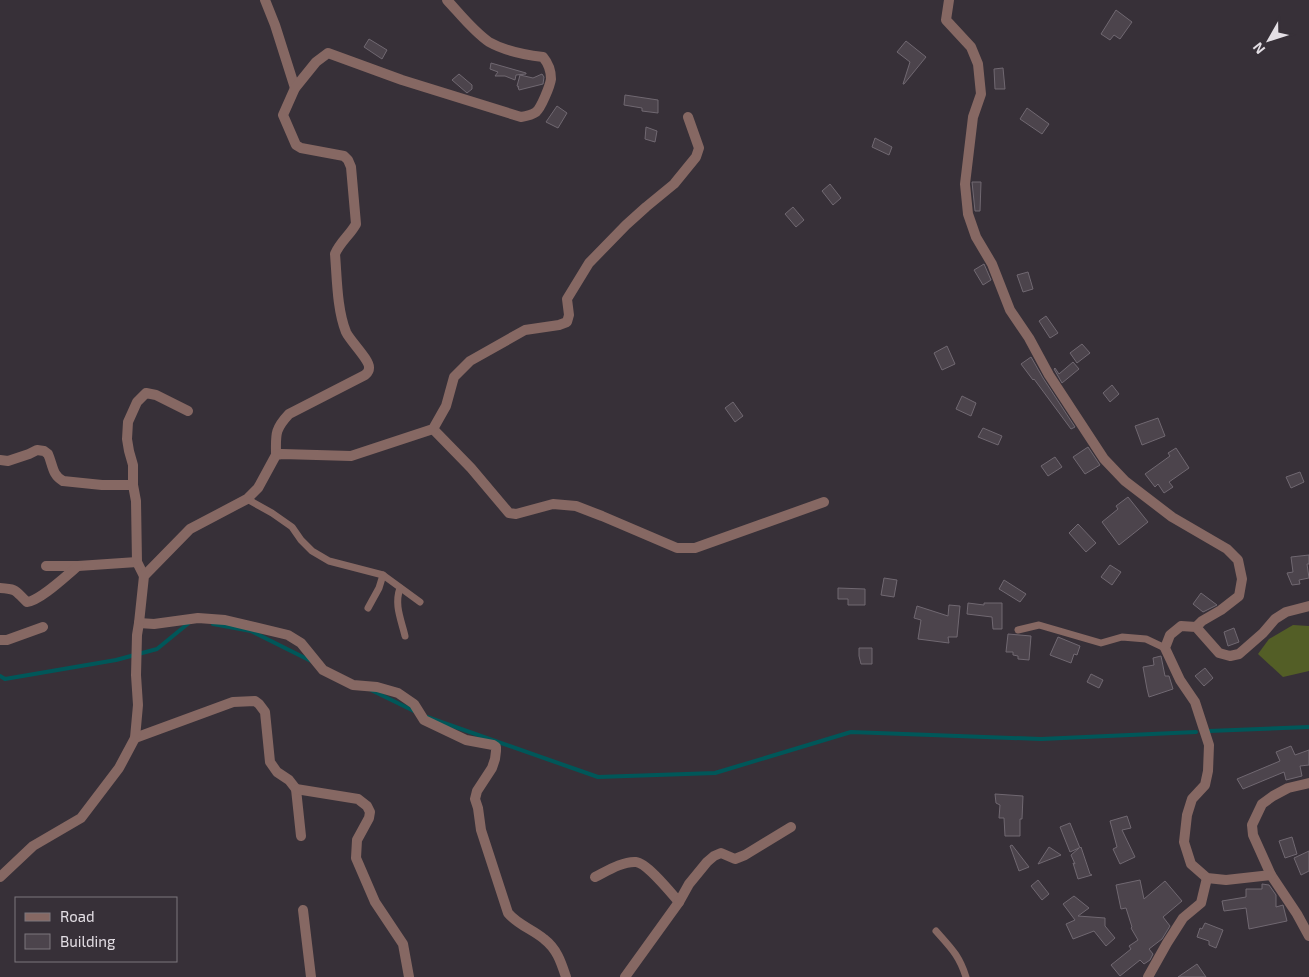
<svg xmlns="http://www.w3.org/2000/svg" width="1309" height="977" font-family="'Exo 2',sans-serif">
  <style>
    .green { fill: #535e26 }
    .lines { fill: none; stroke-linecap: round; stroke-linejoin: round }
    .stream { stroke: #005759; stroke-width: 4 }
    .building { fill: #4c444c; stroke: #706871 }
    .lane { stroke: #866863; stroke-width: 7 }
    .street { stroke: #866863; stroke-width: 10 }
  </style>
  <rect width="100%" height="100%" fill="#373038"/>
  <!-- green -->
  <path class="green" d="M 1293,625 L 1309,626 L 1309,671 L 1283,677 L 1258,654 L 1269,639 Z"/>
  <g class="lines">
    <!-- stream -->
    <g class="stream">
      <path d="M 213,624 L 251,631 L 311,661"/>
      <path d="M 0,676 L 5,679 L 116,660 L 157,649 L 190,622"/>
      <path d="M 371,690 L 416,712"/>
      <path d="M 427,717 L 598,777 L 715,773 L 851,732 L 1041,739 L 1196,732"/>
      <path d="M 1209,731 L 1309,727"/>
    </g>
  </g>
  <!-- building -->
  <g class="building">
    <path d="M 1116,10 L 1132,22 L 1120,39 L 1114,35 L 1110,40 L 1101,34 Z"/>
    <path d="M 369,39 L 387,50 L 382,59 L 364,47 Z"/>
    <path d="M 906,41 L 926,57 L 904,84 L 903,84 L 910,62 L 897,52 Z"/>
    <path d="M 491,63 L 526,73 L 526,74 L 516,75 L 515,80 L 505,76 L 495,76 L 498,72 L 490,69 Z"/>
    <path d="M 1003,68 L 1005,89 L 995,89 L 994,69 Z"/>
    <path d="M 459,74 L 472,85 L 472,89 L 467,93 L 452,80 Z"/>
    <path d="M 542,74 L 544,77 L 543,84 L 519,90 L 518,87 L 519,87 L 517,86 L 520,75 L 533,78 Z"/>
    <path d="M 625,95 L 658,100 L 658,113 L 642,111 L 642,108 L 624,105 Z"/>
    <path d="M 557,106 L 567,113 L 558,128 L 546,122 Z"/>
    <path d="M 1027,108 L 1049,124 L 1042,134 L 1020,119 Z"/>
    <path d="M 646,127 L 657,131 L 655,142 L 645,139 Z"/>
    <path d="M 875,138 L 892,147 L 889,155 L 872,147 Z"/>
    <path d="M 972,182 L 981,182 L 980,211 L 975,211 Z"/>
    <path d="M 830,184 L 841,198 L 833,205 L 822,191 Z"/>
    <path d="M 793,207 L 804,220 L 796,227 L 785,214 Z"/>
    <path d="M 984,264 L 991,280 L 983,285 L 974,270 Z"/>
    <path d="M 1028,272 L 1033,289 L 1023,292 L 1017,275 Z"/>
    <path d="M 1046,316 L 1058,333 L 1050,338 L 1039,321 Z"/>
    <path d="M 1082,344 L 1090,353 L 1077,363 L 1070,353 Z"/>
    <path d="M 947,346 L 955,364 L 942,370 L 934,353 Z"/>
    <path d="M 1031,357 L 1043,378 L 1075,427 L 1071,429 L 1034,379 L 1033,380 L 1021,364 Z"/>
    <path d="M 1073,362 L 1079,369 L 1062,383 L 1054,369 L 1055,368 L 1059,374 Z"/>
    <path d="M 1112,385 L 1119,394 L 1110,402 L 1103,393 Z"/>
    <path d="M 962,396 L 976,403 L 971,416 L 956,409 Z"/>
    <path d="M 733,402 L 743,416 L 735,422 L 725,408 Z"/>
    <path d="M 1158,418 L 1165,436 L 1142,445 L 1135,426 Z"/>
    <path d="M 983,428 L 1002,436 L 998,445 L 978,437 Z"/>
    <path d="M 1088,447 L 1100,465 L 1085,474 L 1073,457 Z"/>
    <path d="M 1176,448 L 1189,468 L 1169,482 L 1173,487 L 1164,493 L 1158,484 L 1155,487 L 1145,474 L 1170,456 L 1168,453 Z"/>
    <path d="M 1055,457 L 1062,467 L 1048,476 L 1041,466 Z"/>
    <path d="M 1300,472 L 1304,482 L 1291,488 L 1286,477 Z"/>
    <path d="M 1128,497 L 1148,522 L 1119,545 L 1102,522 L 1118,509 L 1116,506 Z"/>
    <path d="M 1078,524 L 1096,543 L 1086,552 L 1069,533 Z"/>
    <path d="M 1309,555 L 1309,564 L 1307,564 L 1309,578 L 1299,580 L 1300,584 L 1292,585 L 1287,573 L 1293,572 L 1291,557 Z"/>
    <path d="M 1110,565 L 1121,572 L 1112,585 L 1101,577 Z"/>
    <path d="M 884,578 L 897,580 L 894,597 L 881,595 Z"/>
    <path d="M 1004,580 L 1026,594 L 1020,602 L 999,589 Z"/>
    <path d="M 838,588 L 865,589 L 865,605 L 848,605 L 848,599 L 838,599 Z"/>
    <path d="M 1201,593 L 1217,605 L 1203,612 L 1193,604 Z"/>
    <path d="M 968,603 L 984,605 L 984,603 L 1002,603 L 1002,629 L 993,629 L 992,617 L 967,614 Z"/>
    <path d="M 949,605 L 960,606 L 957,637 L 948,637 L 949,643 L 918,639 L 921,620 L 914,618 L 917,606 L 948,616 Z"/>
    <path d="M 1234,628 L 1239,642 L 1228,646 L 1224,632 Z"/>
    <path d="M 1008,634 L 1031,636 L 1029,660 L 1018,659 L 1018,656 L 1013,655 L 1013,652 L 1006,652 Z"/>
    <path d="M 1058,637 L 1080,646 L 1077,655 L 1074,654 L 1071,663 L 1050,655 Z"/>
    <path d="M 859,648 L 872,648 L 872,664 L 861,664 L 859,656 Z"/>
    <path d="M 1161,656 L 1165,676 L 1169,676 L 1173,689 L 1149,697 L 1147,689 L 1143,667 L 1154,665 L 1153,658 Z"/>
    <path d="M 1205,668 L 1213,678 L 1204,686 L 1195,676 Z"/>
    <path d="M 1091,674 L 1103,680 L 1099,688 L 1087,682 Z"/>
    <path d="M 1291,746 L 1295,755 L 1309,750 L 1309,765 L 1300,766 L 1302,776 L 1286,780 L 1284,772 L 1243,789 L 1237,779 L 1280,761 L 1276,752 Z"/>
    <path d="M 995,794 L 1023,796 L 1022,819 L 1020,819 L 1020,836 L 1005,836 L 1004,818 L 999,818 L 1000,805 L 996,803 Z"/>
    <path d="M 1127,816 L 1131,828 L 1122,830 L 1135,857 L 1120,864 L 1113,849 L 1117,847 L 1110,821 Z"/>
    <path d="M 1070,823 L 1080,848 L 1081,847 L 1090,874 L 1092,875 L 1078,879 L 1073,863 L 1075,864 L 1071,855 L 1079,848 L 1070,852 L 1060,827 Z"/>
    <path d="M 1292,837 L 1297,854 L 1285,858 L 1279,841 Z"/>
    <path d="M 1012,845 L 1029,867 L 1019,871 L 1010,846 Z"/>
    <path d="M 1049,847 L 1061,855 L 1038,864 Z"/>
    <path d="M 1309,851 L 1309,871 L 1301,875 L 1294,858 Z"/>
    <path d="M 1038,880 L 1049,894 L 1042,900 L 1031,886 Z"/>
    <path d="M 1140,880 L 1144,899 L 1165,881 L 1182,901 L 1163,917 L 1170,926 L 1162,939 L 1149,949 L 1153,954 L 1150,960 L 1144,964 L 1140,960 L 1120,976 L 1111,965 L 1131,949 L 1129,946 L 1138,940 L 1131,928 L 1132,927 L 1126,908 L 1121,909 L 1116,885 Z"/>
    <path d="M 1262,884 L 1269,885 L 1276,895 L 1276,907 L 1283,905 L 1287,921 L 1249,929 L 1246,908 L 1224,911 L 1222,901 L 1246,897 L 1246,889 L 1262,889 Z"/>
    <path d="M 1074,896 L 1089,908 L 1078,916 L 1105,918 L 1105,926 L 1115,938 L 1106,946 L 1094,931 L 1073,939 L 1066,924 L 1075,920 L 1063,904 Z"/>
    <path d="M 1205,923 L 1223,930 L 1216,948 L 1209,945 L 1209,941 L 1197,937 L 1200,928 L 1202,929 Z"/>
    <path d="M 1197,964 L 1206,977 L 1178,977 Z"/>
  </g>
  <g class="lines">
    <!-- lane -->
    <g class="lane">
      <path d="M 247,499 L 272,513 L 292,527 L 301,540 L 312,551 L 329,561 L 383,575 L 420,602"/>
      <path d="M 400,588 C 394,605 401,619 405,636"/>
      <path d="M 368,608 L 379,588 L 383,575"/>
      <path d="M 1018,630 L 1039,625 L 1101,643 L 1122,637 L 1146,639 L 1165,648"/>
      <path d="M 936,931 C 951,948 959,955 966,977"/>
    </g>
    <!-- street -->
    <g class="street">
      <path d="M 265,0 L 275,25 L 295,88"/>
      <path d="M 949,0 L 946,20 L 971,47 L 978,64 L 981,94 L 973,117 L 965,184 L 968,214 L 976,237 L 992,264 L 1010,310 L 1029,338 L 1049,375 L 1104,459 L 1125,481 L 1172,517 L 1227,549 L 1238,560 L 1242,579 L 1239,596 L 1221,610 L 1202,621 L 1196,627"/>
      <path d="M 433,429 L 471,468 L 509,513 L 516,514 L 553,504 L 576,506 L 602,516 L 677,548 L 695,548 L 824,502"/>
      <path d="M 276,455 C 276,435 274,430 289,414 L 365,375 C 367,373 369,372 369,368 C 370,360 350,341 346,332 C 337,310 337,278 335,254 C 340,242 350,235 356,224 L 351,167 L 348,160 L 344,156 L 301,148 L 296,145 L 283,115 L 295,88 L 316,62 L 328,53 L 402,80 L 521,117 C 527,116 532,115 536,112 C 541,108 550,86 551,79 C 551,72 548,63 543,57 C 525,55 505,51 489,42 C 473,31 460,14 447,0"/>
      <path d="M 0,460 L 8,461 L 29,454 L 37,450 L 44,451 L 48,454 C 53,465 52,475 63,481 L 102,485 L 133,485"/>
      <path d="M 46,566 L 78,566 L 137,562"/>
      <path d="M 144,576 L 137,562 L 136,501 L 133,485 L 133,465 L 129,451 L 127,439 L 128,422 L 137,402 L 146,393 L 156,395 L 188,411"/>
      <path d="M 0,588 C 18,589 15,591 27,602 C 40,601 67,575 78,566"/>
      <path d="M 139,623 L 154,624 L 198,618 L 225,620 L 288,635 L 301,643 L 323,670 L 353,685 L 377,687 L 398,693 L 414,704 L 424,720 L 466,740 L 493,745 L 496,747 L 496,751 L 495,759 L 492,768 L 477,791 L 475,799 L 478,808 L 481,830 L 508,913 C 518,925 532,929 544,939 C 557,949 561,962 566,977"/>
      <path d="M 0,640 L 7,640 L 43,627"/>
      <path d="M 135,738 L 233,702 L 255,701 L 259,704 L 265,712 L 270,762 L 277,772 L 289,780 L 296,789 L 301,836"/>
      <path d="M 1309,783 L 1288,788 L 1273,796 L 1262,804 L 1252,825 L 1253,835 L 1271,875 L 1297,914 L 1309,936"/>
      <path d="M 296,789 L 358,799 L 367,806 L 370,812 L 369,818 L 357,840 L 356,858 L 375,902 L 403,944 L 409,977"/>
      <path d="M 1271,875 L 1226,880 L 1207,878 L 1191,864 L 1184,842 L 1187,815 L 1192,799 L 1205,785 L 1208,771 L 1209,745 L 1195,702 L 1180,680 L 1165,648 L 1170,635 L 1181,626 L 1196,627 L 1219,653 L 1230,656 L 1239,654 L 1263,633 L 1275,619 L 1286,612 L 1309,606"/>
      <path d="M 0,877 L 33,846 L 81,818 L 119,768 L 135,738 L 138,705 L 136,675 L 137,635 L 139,623 L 144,576 L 190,529 L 247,499 L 258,488 L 276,455 L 282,454 L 351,456 L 433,429 L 446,406 L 454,377 L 470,361 L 525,330 L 559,325 L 567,322 L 569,315 L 567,299 L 589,263 L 626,225 L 646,207 L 674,184 L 696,157 L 699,148 L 688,117"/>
      <path d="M 595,877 C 607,871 623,861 636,862 C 647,863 671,893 679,902"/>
      <path d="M 303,910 L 311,977"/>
      <path d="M 625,977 L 679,902 L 689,884 L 707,862 L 714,856 L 721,853 L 735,859 L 745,855 L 791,827"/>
      <path d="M 1148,977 L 1167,943 L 1183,918 L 1201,903 L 1207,878"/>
    </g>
  </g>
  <!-- legend -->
  <rect x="15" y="897" width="162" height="65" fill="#373038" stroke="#7c767d"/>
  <rect x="25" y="913" width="25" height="8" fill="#866863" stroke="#7c767d"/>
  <text x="60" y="922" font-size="15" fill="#e4dfe5">Road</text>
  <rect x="25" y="934" width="25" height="15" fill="#4c444c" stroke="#7c767d"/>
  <text x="60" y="947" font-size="15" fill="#e4dfe5">Building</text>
  <!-- north arrow -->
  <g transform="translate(1269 40) rotate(231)" stroke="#373038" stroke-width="4" paint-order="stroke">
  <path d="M0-4L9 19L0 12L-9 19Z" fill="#e4dfe5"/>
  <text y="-8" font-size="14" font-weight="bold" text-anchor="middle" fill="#e4dfe5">N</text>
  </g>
</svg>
